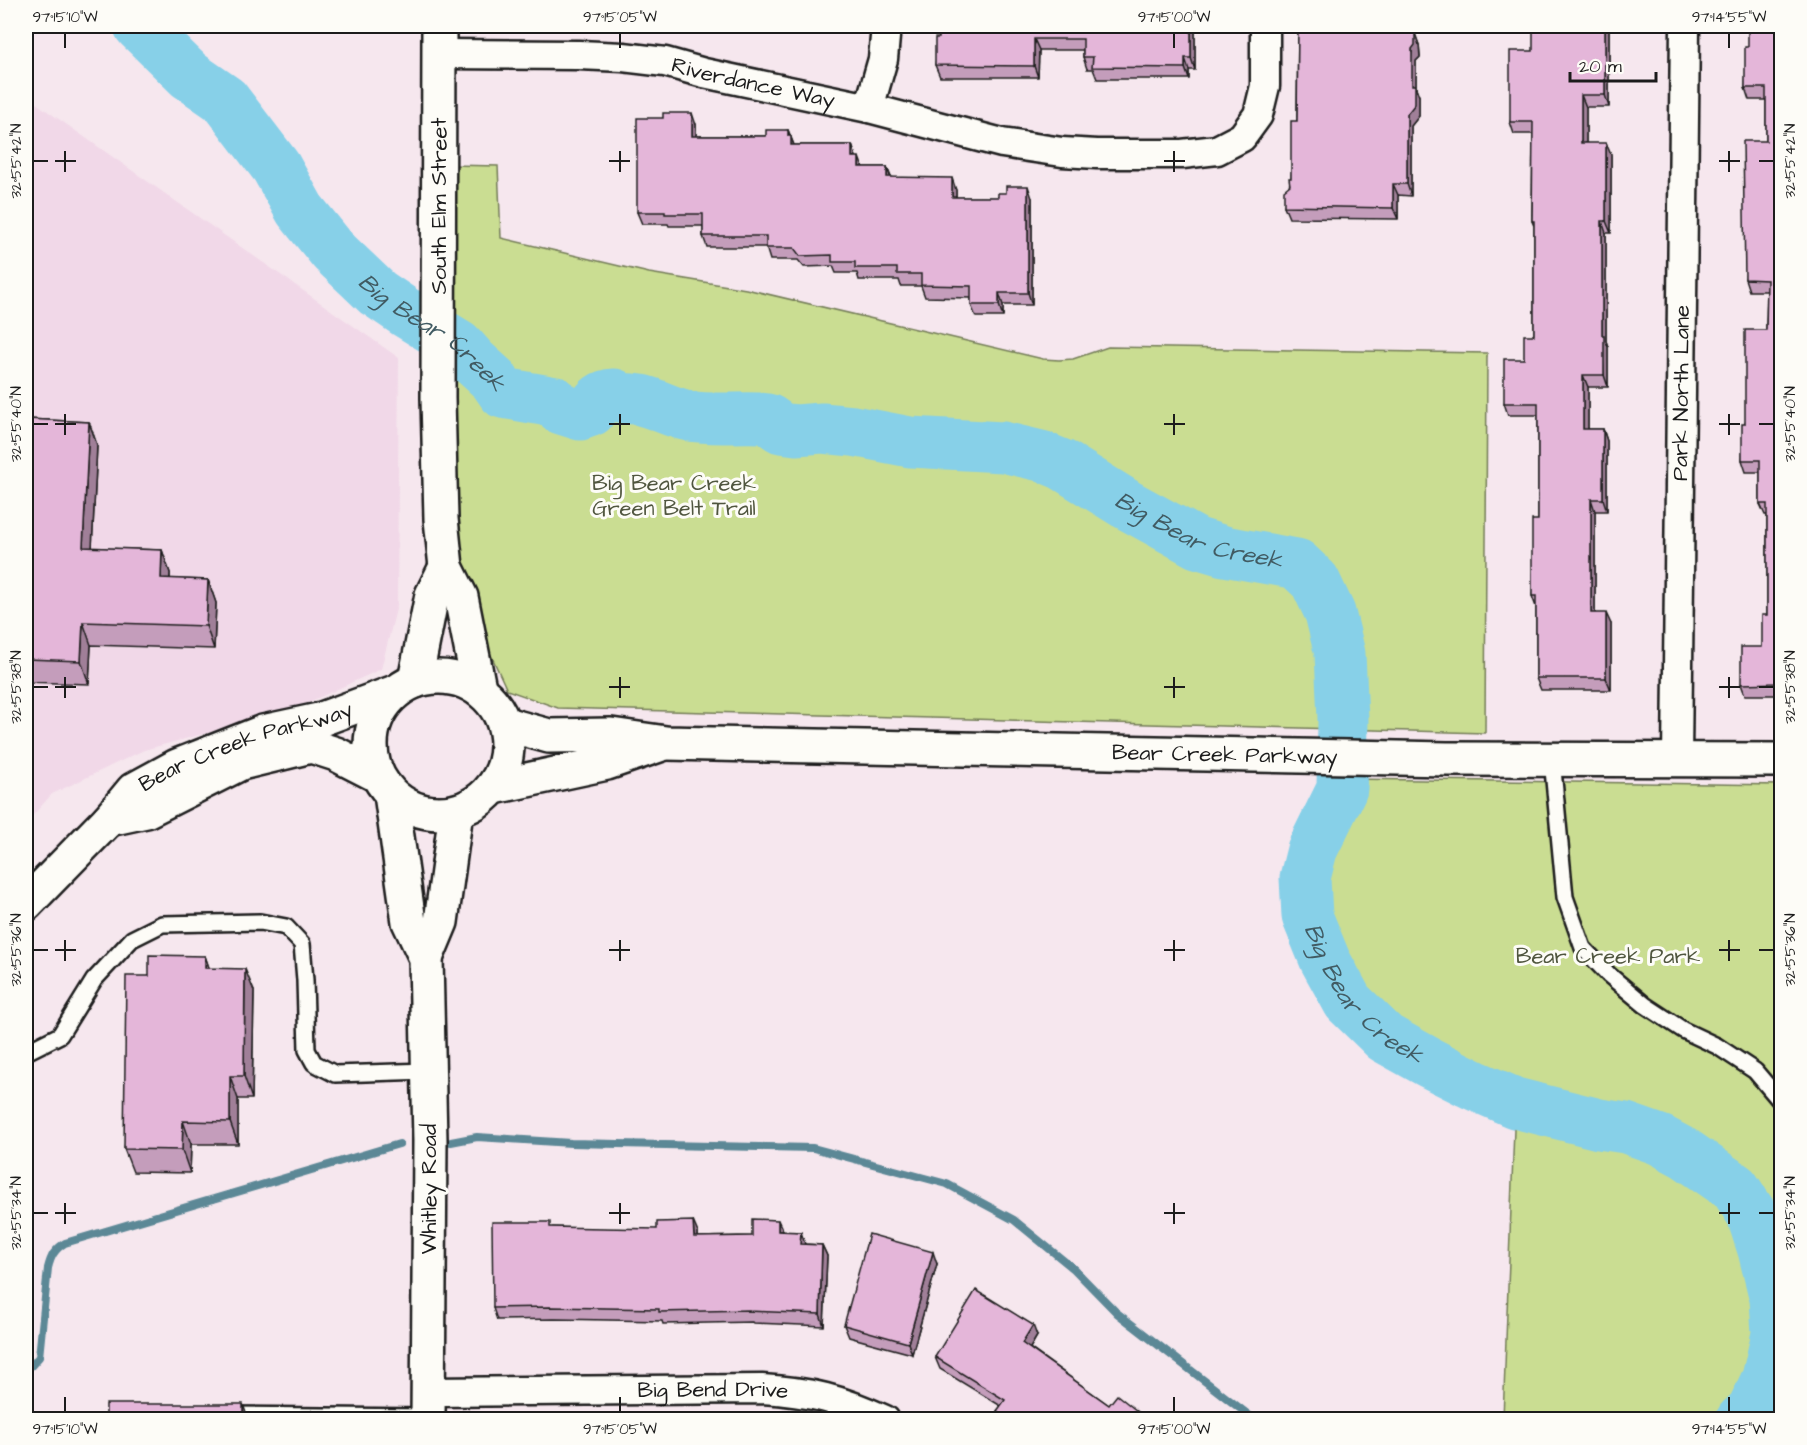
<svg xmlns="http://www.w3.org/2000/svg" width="1807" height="1445" font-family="'Architects Daughter',sans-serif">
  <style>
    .built { fill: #f1d8e8 }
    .green { fill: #cadd92; stroke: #737c57; stroke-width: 1.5 }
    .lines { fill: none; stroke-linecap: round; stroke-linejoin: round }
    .stream { stroke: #5c8896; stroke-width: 8 }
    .river { stroke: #87d0e8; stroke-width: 51 }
    .service-casing { stroke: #1c1c1c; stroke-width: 20 }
    .minor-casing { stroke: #1c1c1c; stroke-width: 33 }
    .tertiary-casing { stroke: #1c1c1c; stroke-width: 38 }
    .secondary-casing { stroke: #1c1c1c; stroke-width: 38 }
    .service { stroke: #fdfcf7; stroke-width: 15 }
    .minor { stroke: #fdfcf7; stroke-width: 28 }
    .tertiary { stroke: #fdfcf7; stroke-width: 33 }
    .secondary { stroke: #fdfcf7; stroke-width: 33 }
    .wall { fill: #c49dbb; stroke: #1c1c1c; stroke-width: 1.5 }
    .shaded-wall { fill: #a07f98; stroke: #1c1c1c; stroke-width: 1.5 }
    .building { fill: #e4b6d9; stroke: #1c1c1c; stroke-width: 1.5 }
    .ticks { fill: none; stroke: #1c1c1c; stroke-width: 2 }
    .labels { text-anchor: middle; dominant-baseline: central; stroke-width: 6; stroke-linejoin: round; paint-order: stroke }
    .street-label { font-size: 22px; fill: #1c1c1c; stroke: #fdfcf7 }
    .park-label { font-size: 22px; fill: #50563f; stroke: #fdfcf7 }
    .water-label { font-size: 24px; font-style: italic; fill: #415b63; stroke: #fdfcf7 }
    .neatline { fill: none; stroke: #1c1c1c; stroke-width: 2 }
    .ticks-label { font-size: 15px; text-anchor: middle; fill: #1c1c1c }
  </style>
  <rect width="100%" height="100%" fill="#f6e7ee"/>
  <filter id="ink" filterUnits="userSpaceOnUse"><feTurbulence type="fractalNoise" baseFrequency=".0167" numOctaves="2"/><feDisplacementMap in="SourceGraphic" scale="12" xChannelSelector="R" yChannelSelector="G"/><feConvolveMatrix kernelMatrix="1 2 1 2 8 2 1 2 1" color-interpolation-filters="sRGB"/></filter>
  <g filter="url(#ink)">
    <!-- built -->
    <path class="built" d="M 26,96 L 399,358 L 397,605 L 381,669 L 292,710 L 144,750 L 52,794 L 26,823 Z"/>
    <!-- green -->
    <g class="green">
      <path d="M 449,165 L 498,166 L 501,238 L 649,273 L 746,289 L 1043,359 L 1059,360 L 1073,359 L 1108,347 L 1487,353 L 1485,733 L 558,708 L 507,690 L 481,633 L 449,503 Z"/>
      <path d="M 1349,779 L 1781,785 L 1781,1419 L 1503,1419 L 1515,1103 L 1474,1085 L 1385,1038 L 1348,1002 L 1325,960 L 1307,916 L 1305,878 L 1312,850 L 1333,806 Z"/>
    </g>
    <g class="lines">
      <!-- stream -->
      <g class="stream">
        <path d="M 451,1142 L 477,1137 L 571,1143 L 813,1148 L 947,1184 L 1014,1220 L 1074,1269 L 1117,1313 L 1255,1420"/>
        <path d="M 26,1367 L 31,1366 L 39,1357 L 48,1268 C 51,1256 54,1250 65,1243 L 399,1144"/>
      </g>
      <!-- river -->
      <path class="river" id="s1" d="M 139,26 L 189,75 L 225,100 L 276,167 L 300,210 L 333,251 L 377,293 L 405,312 L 459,345 L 474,362 L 494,380 L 503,393 L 555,402 L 561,409 L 580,415 L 591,411 C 597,399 602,395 614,394 C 622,400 632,398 641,400 C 658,404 672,413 689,416 C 711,420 736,417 759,418 L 768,419 L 781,428 L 796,430 L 822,428 L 853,431 L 910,442 L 1003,447 L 1041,456 L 1063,465 L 1126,504 L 1197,543 L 1224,551 L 1297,564 L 1315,581 L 1330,613 L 1340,654 L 1343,719 L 1342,789 L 1312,850 L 1305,878 L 1307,916 L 1325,960 L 1348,1002 L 1385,1038 L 1430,1063 L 1474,1085 L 1515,1103 L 1599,1124 L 1626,1128 L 1660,1140 L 1686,1154 L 1735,1188 L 1751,1213 L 1763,1250 L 1775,1299 L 1777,1334 L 1767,1378 L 1752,1410 L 1741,1420"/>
      <defs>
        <g id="service">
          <path d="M 1552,759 L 1565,897 L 1583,948 L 1609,975 L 1645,1005 L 1683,1030 L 1717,1046 L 1755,1071 L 1782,1103"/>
          <path d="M 26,1052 L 60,1035 L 94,980 L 132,939 L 162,924 L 260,922 L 286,927 L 302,944 L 305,980 L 307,1050 L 314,1063 L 335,1074 L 428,1071"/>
          <path d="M 227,1415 L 428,1417"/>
        </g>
        <g id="minor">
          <path id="s2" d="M 440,54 L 579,55 L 623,57 L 665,62 L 704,73 L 869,108 L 1002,143 L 1062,152 L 1097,154 L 1182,154 L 1217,150 L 1242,137 L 1258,115 L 1265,86 L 1265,26"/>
          <path d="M 869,108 L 883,59 L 886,26"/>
          <path id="s3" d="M 1677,759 L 1685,26"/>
          <path id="s4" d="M 428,1392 L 762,1389 C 811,1392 840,1399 885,1420"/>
        </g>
        <g id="tertiary">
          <path d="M 439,26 L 438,398 L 441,519 L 446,567 L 461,597 L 479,688"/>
          <circle cx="439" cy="745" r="68"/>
          <path d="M 415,681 L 432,595 L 446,567"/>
          <path d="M 391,794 L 409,922 L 426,958 L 430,1141 L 428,1420"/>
          <path d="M 426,958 L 441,922 L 456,812"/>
        </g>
        <g id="secondary">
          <path id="s5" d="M 505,724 L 549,736 L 611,735 L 666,743 L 1447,759 L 1782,760"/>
          <path d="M 494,787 L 607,763 L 662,744"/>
          <path d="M 109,819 L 146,811 L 241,763 L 311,746 L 336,754 L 377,775"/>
          <path id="s6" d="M 26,904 L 109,819 L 133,790 L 177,766 L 263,732 L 319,720 L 395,692"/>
        </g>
      </defs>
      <!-- service casing -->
      <use href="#service" class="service-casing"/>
      <!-- minor casing -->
      <use href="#minor" class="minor-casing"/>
      <!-- tertiary casing -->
      <use href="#tertiary" class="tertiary-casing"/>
      <!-- secondary casing -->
      <use href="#secondary" class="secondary-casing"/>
      <!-- service -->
      <use href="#service" class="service"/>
      <!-- minor -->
      <use href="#minor" class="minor"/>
      <!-- tertiary -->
      <use href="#tertiary" class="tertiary"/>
      <!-- secondary -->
      <use href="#secondary" class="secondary"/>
    </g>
    <!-- wall -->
    <g class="wall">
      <path d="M 1195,26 L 1195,70 L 1189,70 L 1189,79 L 1097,79 L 1093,69 L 1087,69 L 1083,57 L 1083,50 L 1039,50 L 1038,77 L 940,77 L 935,65 L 939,38 Z"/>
      <path d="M 1298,26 L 1414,26 L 1414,32 L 1419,45 L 1420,57 L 1416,61 L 1416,88 L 1419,96 L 1419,116 L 1411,126 L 1411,196 L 1398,195 L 1398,219 L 1289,218 L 1284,206 L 1291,178 L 1297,121 Z"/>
      <path d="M 1609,26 L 1609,107 L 1586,107 L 1586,143 L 1611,155 L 1611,233 L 1606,233 L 1606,341 L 1608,347 L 1608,387 L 1588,387 L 1588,429 L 1603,429 L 1607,441 L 1607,511 L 1595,511 L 1595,613 L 1611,624 L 1611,690 L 1541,690 L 1536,678 L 1536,607 L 1532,596 L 1538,520 L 1538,415 L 1508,415 L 1504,403 L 1534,335 L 1534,226 L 1532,221 L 1533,134 L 1514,134 L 1510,122 L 1533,51 Z"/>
      <path d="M 1782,26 L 1782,695 L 1745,695 L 1741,684 L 1762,647 L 1767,615 L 1767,515 L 1765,515 L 1760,504 L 1760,472 L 1746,472 L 1742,460 L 1745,424 L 1766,330 L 1767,291 L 1749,291 L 1745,279 L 1766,141 L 1766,100 L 1749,100 L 1745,88 L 1748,47 Z"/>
      <path d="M 696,125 L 696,136 L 766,136 L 788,130 L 794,145 L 852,145 L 856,157 L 863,167 L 887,167 L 891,177 L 956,190 L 956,197 L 1032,198 L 1032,305 L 1003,305 L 1003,317 L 976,317 L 971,305 L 971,298 L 925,297 L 921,286 L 901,286 L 899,280 L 859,280 L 857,273 L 836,273 L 833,266 L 804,267 L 798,260 L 770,260 L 766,247 L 707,247 L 703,236 L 703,226 L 669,226 L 668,224 L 642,224 L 637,212 Z"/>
      <path d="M 26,419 L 89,422 L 97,445 L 92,548 L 162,550 L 170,573 L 170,579 L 208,580 L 216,603 L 214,649 L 91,645 L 89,684 L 26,682 Z"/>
      <path d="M 205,956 L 209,968 L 254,991 L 252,1099 L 238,1099 L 238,1144 L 191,1144 L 190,1173 L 133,1172 L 124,1149 L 149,976 Z"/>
      <path d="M 552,1227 L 698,1233 L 698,1237 L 752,1236 L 783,1231 L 805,1244 L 822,1245 L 827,1256 L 824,1326 L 753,1323 L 752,1322 L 663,1324 L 662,1321 L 554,1319 L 497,1320 L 493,1308 Z"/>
      <path d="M 937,1264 L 912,1354 L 849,1337 L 844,1325 Z"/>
      <path d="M 1037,1336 L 1030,1348 L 1109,1405 L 1147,1419 L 1000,1419 L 997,1411 L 1001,1406 L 940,1369 L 935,1357 Z"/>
    </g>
    <!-- shaded-wall -->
    <g class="shaded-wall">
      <path d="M 1191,26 L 1195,26 L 1195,70 L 1191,58 Z"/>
      <path d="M 1409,26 L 1414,26 L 1414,39 L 1409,27 Z"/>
      <path d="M 1605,26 L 1609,26 L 1609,107 L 1605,95 Z"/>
      <path d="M 1415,33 L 1419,45 L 1420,57 L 1416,61 L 1416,88 L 1419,96 L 1419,116 L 1411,126 L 1411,196 L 1407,184 L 1407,114 L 1412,49 Z"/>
      <path d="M 1034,39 L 1039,50 L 1038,77 L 1034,66 Z"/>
      <path d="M 1185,58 L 1189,70 L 1189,79 L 1185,68 Z"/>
      <path d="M 1581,95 L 1586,107 L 1586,155 L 1581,143 Z"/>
      <path d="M 692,113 L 696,125 L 696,147 L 692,136 Z"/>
      <path d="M 788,130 L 795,148 L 795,157 L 788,136 Z"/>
      <path d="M 1606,143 L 1611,155 L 1611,233 L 1606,221 Z"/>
      <path d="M 852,145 L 856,157 L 852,157 Z"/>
      <path d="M 859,157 L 863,168 L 859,167 Z"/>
      <path d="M 887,167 L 891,179 L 887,177 Z"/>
      <path d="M 952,178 L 956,190 L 956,209 L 952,197 Z"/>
      <path d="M 1393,184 L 1398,195 L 1398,219 L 1393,208 Z"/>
      <path d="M 1028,186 L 1032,198 L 1032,305 L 1028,293 Z"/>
      <path d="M 1602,221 L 1606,233 L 1606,341 L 1608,347 L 1608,387 L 1604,375 L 1602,335 Z"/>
      <path d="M 999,293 L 1003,305 L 1003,317 L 999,305 Z"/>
      <path d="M 1583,375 L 1588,387 L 1588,441 L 1583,429 Z"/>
      <path d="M 89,422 L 97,445 L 91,570 L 83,547 Z"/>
      <path d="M 1603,429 L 1607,441 L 1607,511 L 1603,499 Z"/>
      <path d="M 1591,499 L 1595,511 L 1595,624 L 1591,613 Z"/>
      <path d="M 162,550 L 170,573 L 169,601 L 161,578 Z"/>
      <path d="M 208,580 L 216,603 L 214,649 L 206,626 Z"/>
      <path d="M 1606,613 L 1611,624 L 1611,690 L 1606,678 Z"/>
      <path d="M 83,622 L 91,645 L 89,684 L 81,661 Z"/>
      <path d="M 205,956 L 213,979 L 205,968 Z"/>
      <path d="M 245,969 L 254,991 L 252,1099 L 244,1076 Z"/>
      <path d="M 230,1076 L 238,1099 L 238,1144 L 230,1122 Z"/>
      <path d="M 183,1121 L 191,1144 L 190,1173 L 182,1150 Z"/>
      <path d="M 778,1220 L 783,1231 L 778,1231 Z"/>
      <path d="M 693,1221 L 698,1233 L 698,1248 L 694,1237 Z"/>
      <path d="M 801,1232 L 805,1244 L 805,1256 L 800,1244 Z"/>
      <path d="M 822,1245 L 827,1256 L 824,1326 L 820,1314 Z"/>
      <path d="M 933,1252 L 937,1264 L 912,1354 L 908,1343 Z"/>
      <path d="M 1033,1325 L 1037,1336 L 1026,1355 L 1022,1343 Z"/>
      <path d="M 243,1404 L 248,1419 L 243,1419 Z"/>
    </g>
    <!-- building -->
    <g class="building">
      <path d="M 939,26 L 1191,26 L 1191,58 L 1185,58 L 1185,68 L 1092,67 L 1093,57 L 1083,57 L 1083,39 L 1034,39 L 1034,66 L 935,65 L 935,38 L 939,38 Z"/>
      <path d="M 1298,26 L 1409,26 L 1409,27 L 1415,33 L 1415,45 L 1412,49 L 1412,85 L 1415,85 L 1415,104 L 1407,114 L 1407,184 L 1393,184 L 1393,208 L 1284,206 L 1284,190 L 1290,185 L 1289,178 L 1291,178 L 1291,121 L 1297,121 Z"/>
      <path d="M 1533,26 L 1605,26 L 1605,95 L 1581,95 L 1581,143 L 1606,143 L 1606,221 L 1602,221 L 1602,335 L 1604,335 L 1604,375 L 1583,375 L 1583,429 L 1603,429 L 1603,499 L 1591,499 L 1591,613 L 1606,613 L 1606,678 L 1536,678 L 1536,596 L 1532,596 L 1532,520 L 1538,520 L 1538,403 L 1504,403 L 1504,359 L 1524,359 L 1524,335 L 1534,335 L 1534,221 L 1532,221 L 1533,122 L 1510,122 L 1510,51 L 1533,51 Z"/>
      <path d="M 1748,26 L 1782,26 L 1782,683 L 1741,684 L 1741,647 L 1762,647 L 1762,615 L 1767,615 L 1767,504 L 1760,504 L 1760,460 L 1742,460 L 1742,424 L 1745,424 L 1745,330 L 1766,330 L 1767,280 L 1745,279 L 1743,141 L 1766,141 L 1766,88 L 1745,88 L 1745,47 L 1748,47 Z"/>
      <path d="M 663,113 L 692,113 L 692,136 L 766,136 L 766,130 L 788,130 L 788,136 L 791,136 L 791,145 L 852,145 L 852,157 L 859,157 L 859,167 L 887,167 L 887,177 L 952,178 L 952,197 L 998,197 L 998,193 L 1006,193 L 1006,186 L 1028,186 L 1028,293 L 999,293 L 999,305 L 971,305 L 971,286 L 921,285 L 921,274 L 897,274 L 897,268 L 855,268 L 855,262 L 832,262 L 832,255 L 800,256 L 794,248 L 766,248 L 766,236 L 703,236 L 703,214 L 665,214 L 665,212 L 637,212 L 637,118 L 663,118 Z"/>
      <path d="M 26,419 L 89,422 L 83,547 L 162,550 L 161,578 L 208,580 L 206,626 L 83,622 L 81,661 L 26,659 Z"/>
      <path d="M 149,955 L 205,956 L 205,968 L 245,969 L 244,1076 L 230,1076 L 230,1122 L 183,1121 L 182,1150 L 124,1149 L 126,976 L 149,976 Z"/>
      <path d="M 752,1219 L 778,1220 L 778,1231 L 801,1232 L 800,1244 L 822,1245 L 820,1314 L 748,1311 L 749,1310 L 659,1312 L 659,1309 L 550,1307 L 493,1308 L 492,1222 L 550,1222 L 550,1227 L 657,1229 L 657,1222 L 693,1221 L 694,1237 L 752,1236 Z"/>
      <path d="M 869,1234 L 933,1252 L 908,1343 L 844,1325 Z"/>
      <path d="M 976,1290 L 1033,1325 L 1022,1343 L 1109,1405 L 1117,1395 L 1147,1419 L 1009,1419 L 997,1411 L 1005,1400 L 935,1357 Z"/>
      <rect x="106" y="1404" width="137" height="15"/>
    </g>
  </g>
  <!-- ticks -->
  <path class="ticks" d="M 65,33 L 65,48M 620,33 L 620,48M 1174,33 L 1174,48M 1729,33 L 1729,48M 65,151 L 65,172M 620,151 L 620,172M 1174,151 L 1174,172M 1729,151 L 1729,172M 33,161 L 48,161M 55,161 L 76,161M 609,161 L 630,161M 1164,161 L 1185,161M 1719,161 L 1740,161M 1759,161 L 1774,161M 65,414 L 65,435M 620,414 L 620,435M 1174,414 L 1174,435M 1729,414 L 1729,435M 33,424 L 48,424M 55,424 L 76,424M 609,424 L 630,424M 1164,424 L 1185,424M 1719,424 L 1740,424M 1759,424 L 1774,424M 65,677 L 65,698M 620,677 L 620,698M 1174,677 L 1174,698M 1729,677 L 1729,698M 33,687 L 48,687M 55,687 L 76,687M 609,687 L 630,687M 1164,687 L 1185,687M 1719,687 L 1740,687M 1759,687 L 1774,687M 65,940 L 65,961M 620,940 L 620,961M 1174,940 L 1174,961M 1729,940 L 1729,961M 33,950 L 48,950M 55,950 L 76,950M 609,950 L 630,950M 1164,950 L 1185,950M 1719,950 L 1740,950M 1759,950 L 1774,950M 65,1203 L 65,1224M 620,1203 L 620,1224M 1174,1203 L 1174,1224M 1729,1203 L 1729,1224M 33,1213 L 48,1213M 55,1213 L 76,1213M 609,1213 L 630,1213M 1164,1213 L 1185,1213M 1719,1213 L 1740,1213M 1759,1213 L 1774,1213M 65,1397 L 65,1412M 620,1397 L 620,1412M 1174,1397 L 1174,1412M 1729,1397 L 1729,1412"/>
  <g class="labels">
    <!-- street labels -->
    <g class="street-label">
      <text stroke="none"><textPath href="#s2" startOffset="316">Riverdance Way</textPath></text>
      <text transform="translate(439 206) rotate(-90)">South Elm Street</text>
      <text stroke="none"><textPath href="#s3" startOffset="366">Park North Lane</textPath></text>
      <text stroke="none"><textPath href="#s6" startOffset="278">Bear Creek Parkway</textPath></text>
      <text stroke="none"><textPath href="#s5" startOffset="722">Bear Creek Parkway</textPath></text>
      <text transform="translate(429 1189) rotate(-90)">Whitley Road</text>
      <text stroke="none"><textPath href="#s4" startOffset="285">Big Bend Drive</textPath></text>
    </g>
    <!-- park labels -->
    <g class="park-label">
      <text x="674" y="483">Big Bear Creek<tspan x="674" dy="25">Green Belt Trail</tspan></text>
      <text x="1608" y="956">Bear Creek Park</text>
    </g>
    <!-- water labels -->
    <g class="water-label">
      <text stroke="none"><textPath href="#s1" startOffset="429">Big Bear Creek</textPath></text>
      <text stroke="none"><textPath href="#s1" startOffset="1260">Big Bear Creek</textPath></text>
      <text stroke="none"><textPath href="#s1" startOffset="1836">Big Bear Creek</textPath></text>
    </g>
  </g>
  <!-- margin -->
  <rect width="1807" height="1445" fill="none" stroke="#fdfcf7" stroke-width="66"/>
  <!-- scale -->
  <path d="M1570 72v9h86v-9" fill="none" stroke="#1c1c1c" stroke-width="3"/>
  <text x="1579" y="72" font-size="18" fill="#1c1c1c" stroke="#fdfcf7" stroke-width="4.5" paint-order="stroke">20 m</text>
  <rect x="33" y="33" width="1741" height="1379" class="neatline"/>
  <g class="ticks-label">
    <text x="65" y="22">97°15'10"W</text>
    <text x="620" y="22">97°15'05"W</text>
    <text x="1174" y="22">97°15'00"W</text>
    <text x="1729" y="22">97°14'55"W</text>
    <text transform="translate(16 161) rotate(-90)" y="5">32°55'42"N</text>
    <text transform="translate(1790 161) rotate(-90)" y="5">32°55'42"N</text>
    <text transform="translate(16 424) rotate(-90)" y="5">32°55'40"N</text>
    <text transform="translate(1790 424) rotate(-90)" y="5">32°55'40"N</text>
    <text transform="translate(16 687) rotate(-90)" y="5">32°55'38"N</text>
    <text transform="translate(1790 687) rotate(-90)" y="5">32°55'38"N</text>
    <text transform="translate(16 950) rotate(-90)" y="5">32°55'36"N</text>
    <text transform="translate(1790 950) rotate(-90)" y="5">32°55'36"N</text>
    <text transform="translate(16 1213) rotate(-90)" y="5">32°55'34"N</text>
    <text transform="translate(1790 1213) rotate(-90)" y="5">32°55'34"N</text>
    <text x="65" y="1434">97°15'10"W</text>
    <text x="620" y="1434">97°15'05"W</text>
    <text x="1174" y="1434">97°15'00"W</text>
    <text x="1729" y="1434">97°14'55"W</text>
  </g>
</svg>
